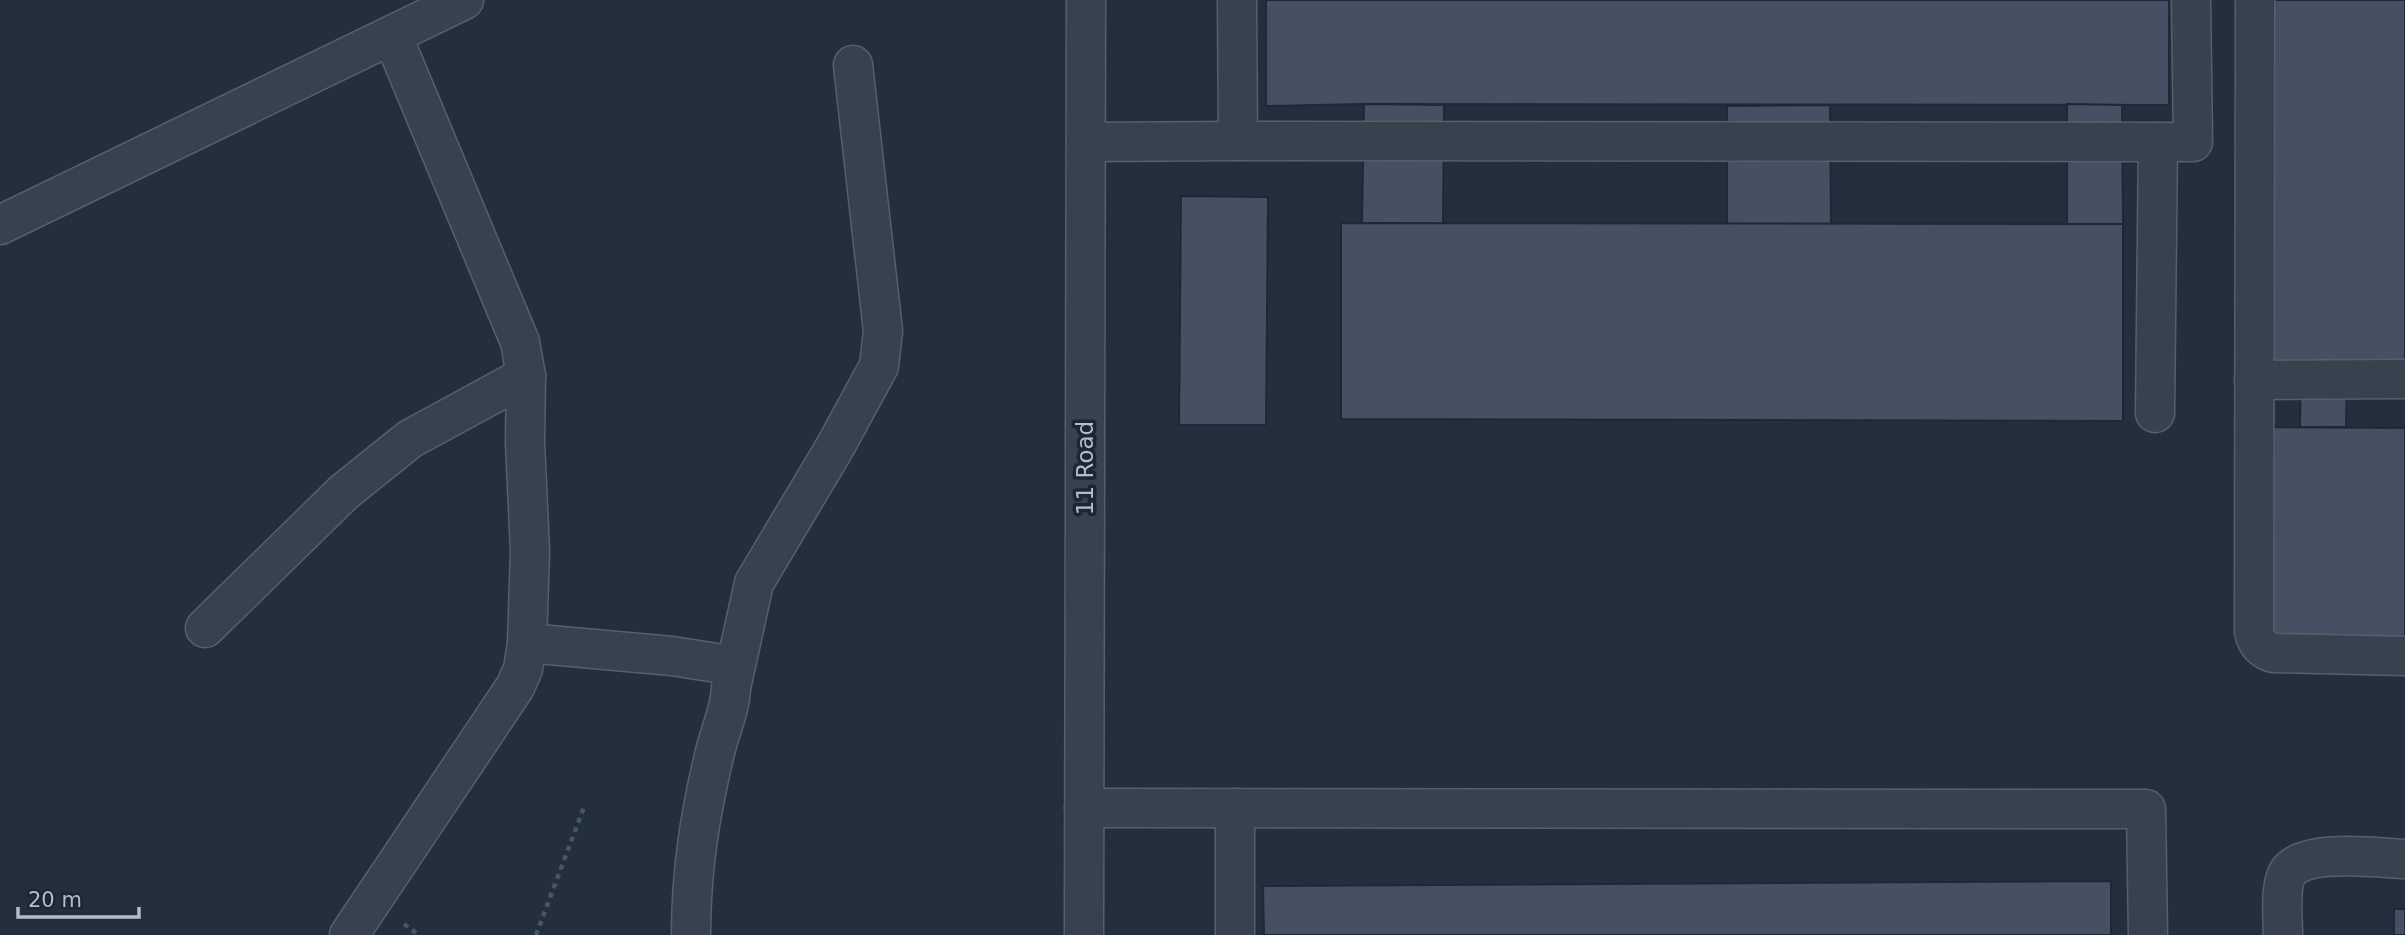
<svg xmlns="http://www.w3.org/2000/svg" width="2405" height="935" font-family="'DejaVu Sans',sans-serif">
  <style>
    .building { fill: #455162; stroke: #1f2835; stroke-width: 2 }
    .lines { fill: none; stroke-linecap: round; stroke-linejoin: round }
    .minor-casing { stroke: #565f6c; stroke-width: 41 }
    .path { stroke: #44595c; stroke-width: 4.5; stroke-dasharray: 5 5; stroke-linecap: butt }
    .minor { stroke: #38414e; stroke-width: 38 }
    .labels { text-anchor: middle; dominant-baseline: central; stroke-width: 7; stroke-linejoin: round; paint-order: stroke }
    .street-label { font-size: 23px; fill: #b4bcc9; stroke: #1d2633 }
  </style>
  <rect width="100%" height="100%" fill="#242f3e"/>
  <!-- building -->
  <g class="building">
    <path d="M 1266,0 L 2169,0 L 2169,105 L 1364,104 L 1266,106 Z"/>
    <path d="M 2260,0 L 2405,0 L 2405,362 L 2259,362 Z"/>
    <path d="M 1364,104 L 1444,105 L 1443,224 L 1362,223 Z"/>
    <path d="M 2067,104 L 2122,105 L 2123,224 L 2067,224 Z"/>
    <path d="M 1830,105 L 1831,224 L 1727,224 L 1727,106 Z"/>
    <path d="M 1181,196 L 1268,197 L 1266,425 L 1179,425 Z"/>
    <path d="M 1341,223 L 2123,224 L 2123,421 L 1341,419 Z"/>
    <path d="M 2301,362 L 2347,362 L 2346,427 L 2300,427 Z"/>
    <path d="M 2264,427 L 2405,428 L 2405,647 L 2262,646 Z"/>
    <path d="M 2111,881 L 2111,935 L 1264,935 L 1263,886 Z"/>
    <rect x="2394" y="909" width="11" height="26"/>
  </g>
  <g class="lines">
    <defs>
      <g id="minor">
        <path d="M 1237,0 L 1238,141 L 2158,142 L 2193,142 L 2191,0"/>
        <path d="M 2255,0 L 2254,632 C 2257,644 2262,649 2273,653 L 2405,656"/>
        <path d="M 1086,142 L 1238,141"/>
        <path d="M 0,225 L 464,0"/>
        <path d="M 2254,380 L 2405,379"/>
        <path d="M 2155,413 L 2158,142"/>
        <path d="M 205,628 L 344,492 L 410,439 L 526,376"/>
        <path d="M 527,643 L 672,656 L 723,664 C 731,671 732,679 731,688 C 730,710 720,731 715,752 C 700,814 691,871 691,935"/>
        <path d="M 732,683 L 754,583 L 835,447 L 879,366 L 883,331 L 853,65"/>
        <path d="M 1084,808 L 2146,809 L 2148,935"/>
        <path d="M 349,935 L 515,687 L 523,669 L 527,643 L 530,551 L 525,442 L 526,376 L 520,342 L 392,35"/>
        <path d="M 1084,935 L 1086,0"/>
        <path d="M 1235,935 L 1235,808"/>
        <path d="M 2283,935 C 2283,919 2279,884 2289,871 C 2308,848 2378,858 2405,859"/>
      </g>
    </defs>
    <!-- minor casing -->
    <use href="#minor" class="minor-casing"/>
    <!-- path -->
    <g class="path">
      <path d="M 404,924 L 419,935"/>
      <path d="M 536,935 L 584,807"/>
    </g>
    <!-- minor -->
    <use href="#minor" class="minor"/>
  </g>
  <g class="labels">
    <!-- street labels -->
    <g class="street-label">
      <text transform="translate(1085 468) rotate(-90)">11 Road</text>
    </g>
  </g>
  <!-- scale -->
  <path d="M18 907v10h121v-10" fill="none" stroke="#b4bcc9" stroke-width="3.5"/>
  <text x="28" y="907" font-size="21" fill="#b4bcc9" stroke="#1d2633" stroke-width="5" paint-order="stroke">20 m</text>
</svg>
